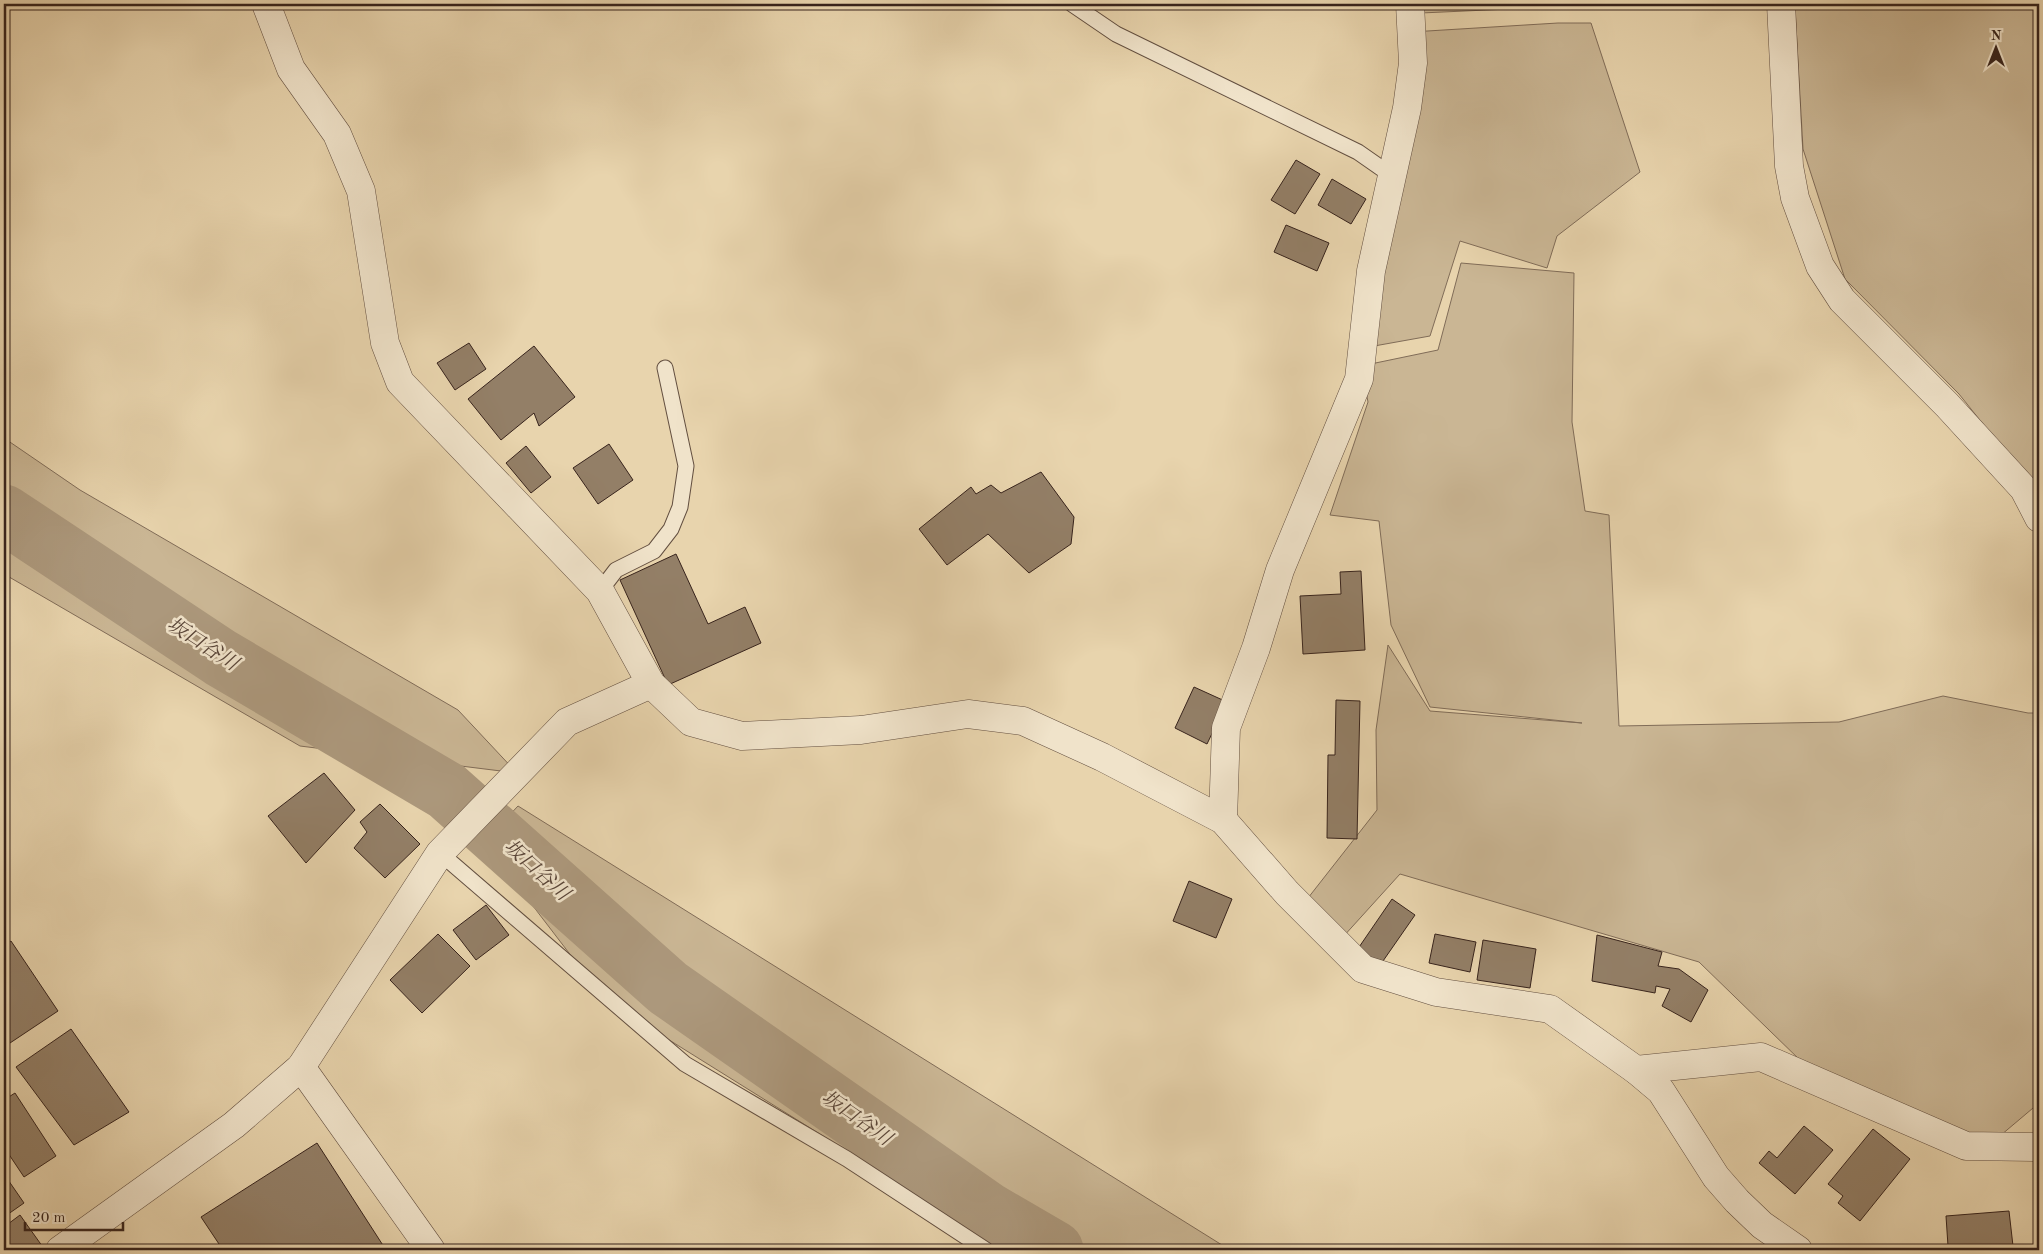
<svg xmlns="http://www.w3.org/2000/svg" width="2043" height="1254" font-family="'Old Standard TT','Noto Serif JP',serif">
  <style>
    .green { fill: #cab694; stroke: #806c58 }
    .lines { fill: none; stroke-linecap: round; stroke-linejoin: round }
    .river { stroke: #ac987c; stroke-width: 59 }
    .building { fill: #937f67; stroke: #37231c }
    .service-casing { stroke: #634f40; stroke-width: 17 }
    .minor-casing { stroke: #634f40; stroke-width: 29 }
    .service { stroke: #f0e3ca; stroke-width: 15 }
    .minor { stroke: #f0e3ca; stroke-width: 28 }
    .labels { text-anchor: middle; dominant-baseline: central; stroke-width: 5; stroke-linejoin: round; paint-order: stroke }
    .water-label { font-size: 20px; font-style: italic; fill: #5a4639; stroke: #f0e3ca }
  </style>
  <rect width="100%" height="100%" fill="#e8d4ad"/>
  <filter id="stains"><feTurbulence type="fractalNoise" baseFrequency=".004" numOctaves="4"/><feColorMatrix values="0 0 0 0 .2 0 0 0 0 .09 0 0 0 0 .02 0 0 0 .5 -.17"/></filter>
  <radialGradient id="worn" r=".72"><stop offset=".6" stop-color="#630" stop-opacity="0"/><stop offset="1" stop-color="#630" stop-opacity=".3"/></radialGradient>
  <!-- green -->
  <g class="green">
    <path d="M 1420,4 L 1553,4 L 1552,7 L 1421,13 Z"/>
    <path d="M 1800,4 L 2039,4 L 2039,494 L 1959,394 L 1845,279 L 1803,149 L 1795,8 Z"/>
    <path d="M 1558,23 L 1591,23 L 1640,172 L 1557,236 L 1547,268 L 1460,241 L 1430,336 L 1363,348 L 1411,32 Z"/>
    <path d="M 1461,263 L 1574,273 L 1572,422 L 1585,511 L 1609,515 L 1619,726 L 1839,722 L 1943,696 L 2028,713 L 2039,713 L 2039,1103 L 1988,1146 L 1803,1063 L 1699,962 L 1400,874 L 1342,938 L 1308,898 L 1377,810 L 1376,730 L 1388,645 L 1430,711 L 1582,723 L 1430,707 L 1391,625 L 1379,521 L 1330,515 L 1368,402 L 1361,366 L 1438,350 Z"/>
    <path d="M 4,438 L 80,490 L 458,710 L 517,773 L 300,746 L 4,574 Z"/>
    <path d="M 518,806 L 1230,1250 L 994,1250 L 903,1186 L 650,1028 L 582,970 L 484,842 Z"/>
  </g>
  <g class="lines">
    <!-- river -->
    <path class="river" d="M 4,514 L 221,658 L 447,791 L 668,988 L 987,1211 L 1054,1250"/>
  </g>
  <!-- building -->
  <g class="building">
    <path d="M 1296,160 L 1320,174 L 1295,214 L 1271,200 Z"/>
    <path d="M 1332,179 L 1366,199 L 1351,224 L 1318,205 Z"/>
    <path d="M 1286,225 L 1329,243 L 1317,271 L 1274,252 Z"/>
    <path d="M 469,343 L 486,369 L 455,390 L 437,363 Z"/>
    <path d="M 534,346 L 575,397 L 539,426 L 534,413 L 501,440 L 468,399 Z"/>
    <path d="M 609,444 L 633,480 L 598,504 L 573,468 Z"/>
    <path d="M 526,446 L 551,477 L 531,493 L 506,463 Z"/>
    <path d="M 1041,472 L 1074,517 L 1071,544 L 1029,573 L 988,534 L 947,565 L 919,529 L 971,487 L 976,494 L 991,485 L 1001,493 Z"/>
    <path d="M 676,554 L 708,624 L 745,607 L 761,643 L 668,685 L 620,580 Z"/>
    <path d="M 1361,571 L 1365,650 L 1303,654 L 1300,596 L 1341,594 L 1340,572 Z"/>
    <path d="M 1194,687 L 1227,702 L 1207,744 L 1175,728 Z"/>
    <path d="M 1336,700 L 1360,701 L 1357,839 L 1327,838 L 1328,755 L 1335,755 Z"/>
    <path d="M 324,773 L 355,810 L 306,863 L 268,816 Z"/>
    <path d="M 380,804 L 420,844 L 385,878 L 354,848 L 367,832 L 360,822 Z"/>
    <path d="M 1189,881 L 1232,899 L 1216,938 L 1173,921 Z"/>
    <path d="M 1392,899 L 1415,915 L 1383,961 L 1355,953 Z"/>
    <path d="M 486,905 L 509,935 L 476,960 L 453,930 Z"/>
    <path d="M 438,934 L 470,966 L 422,1013 L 390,980 Z"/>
    <path d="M 1435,934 L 1476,942 L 1470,972 L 1429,963 Z"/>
    <path d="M 1597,935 L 1662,952 L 1658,966 L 1679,969 L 1708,990 L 1691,1022 L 1662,1006 L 1670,989 L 1656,986 L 1655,993 L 1592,981 Z"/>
    <path d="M 1483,940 L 1536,949 L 1530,988 L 1477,980 Z"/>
    <path d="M 11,941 L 58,1011 L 4,1047 L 4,946 Z"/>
    <path d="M 71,1029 L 129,1112 L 74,1145 L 16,1067 Z"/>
    <path d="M 15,1093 L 56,1156 L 24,1177 L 4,1147 L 4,1100 Z"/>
    <path d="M 1804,1126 L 1833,1150 L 1795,1194 L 1759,1163 L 1769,1151 L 1777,1158 Z"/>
    <path d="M 1873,1129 L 1910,1159 L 1860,1221 L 1838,1203 L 1843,1196 L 1828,1184 Z"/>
    <path d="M 317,1143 L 386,1250 L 223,1250 L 201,1217 Z"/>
    <path d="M 4,1174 L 24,1203 L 4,1217 Z"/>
    <path d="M 2009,1211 L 2013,1246 L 1948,1246 L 1946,1216 Z"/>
    <path d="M 20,1215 L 45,1250 L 4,1250 L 4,1227 Z"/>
  </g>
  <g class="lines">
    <defs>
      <g id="service">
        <path d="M 1072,4 L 1116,34 L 1358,152 L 1391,175"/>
        <path d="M 600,591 L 616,570 L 654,551 L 671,529 L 680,507 L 686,466 L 665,368"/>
        <path d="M 440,853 L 685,1064 L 847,1159 L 986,1250"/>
      </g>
      <g id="minor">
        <path d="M 266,4 L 291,69 L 337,134 L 361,191 L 385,343 L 400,382 L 600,591 L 651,684 L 691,722 L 742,736 L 861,730 L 968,714 L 1023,721 L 1102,757 L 1223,820 L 1287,893 L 1363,969 L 1436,992 L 1550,1009 L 1636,1070 L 1761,1057 L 1966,1146 L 2039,1147"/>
        <path d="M 1781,4 L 1789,166 L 1795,198 L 1820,266 L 1842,300 L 1947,405 L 2024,489 L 2039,518"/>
        <path d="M 1223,820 L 1226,728 L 1256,648 L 1280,570 L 1359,379 L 1371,271 L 1407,108 L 1413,63 L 1410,4"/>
        <path d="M 301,1067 L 431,1250"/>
        <path d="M 1636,1070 L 1661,1091 L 1716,1177 L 1737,1201 L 1762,1225 L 1798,1250"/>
        <path d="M 60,1250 L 234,1125 L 301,1067 L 440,853 L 567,722 L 651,684"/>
      </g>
    </defs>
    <!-- service casing -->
    <use href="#service" class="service-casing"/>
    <!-- minor casing -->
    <use href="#minor" class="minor-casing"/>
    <!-- service -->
    <use href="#service" class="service"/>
    <!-- minor -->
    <use href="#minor" class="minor"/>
  </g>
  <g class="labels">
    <!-- water labels -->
    <g class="water-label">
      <text transform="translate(202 645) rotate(33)">坂口谷川</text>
      <text transform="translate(536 871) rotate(42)">坂口谷川</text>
      <text transform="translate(856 1119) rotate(35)">坂口谷川</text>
    </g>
  </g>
  <!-- margin -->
  <rect width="2043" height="1254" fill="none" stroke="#e8d4ad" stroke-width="20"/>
  <rect x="5" y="5" width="2033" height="1244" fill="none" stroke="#37231c" stroke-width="2.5"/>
  <rect x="10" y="10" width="2023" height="1234" fill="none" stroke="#37231c"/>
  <!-- north arrow -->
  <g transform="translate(1996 48)" stroke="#f0e3ca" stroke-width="4" paint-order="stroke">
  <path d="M0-4L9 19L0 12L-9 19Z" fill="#37231c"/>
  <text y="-8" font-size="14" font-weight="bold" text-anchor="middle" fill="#37231c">N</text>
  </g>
  <!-- scale -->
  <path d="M25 1222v8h98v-8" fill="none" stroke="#37231c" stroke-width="2.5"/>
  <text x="32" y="1222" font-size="15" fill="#37231c" stroke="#f0e3ca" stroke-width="4" paint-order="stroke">20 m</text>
  <rect width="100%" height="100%" filter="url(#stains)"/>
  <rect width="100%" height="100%" fill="url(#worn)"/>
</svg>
